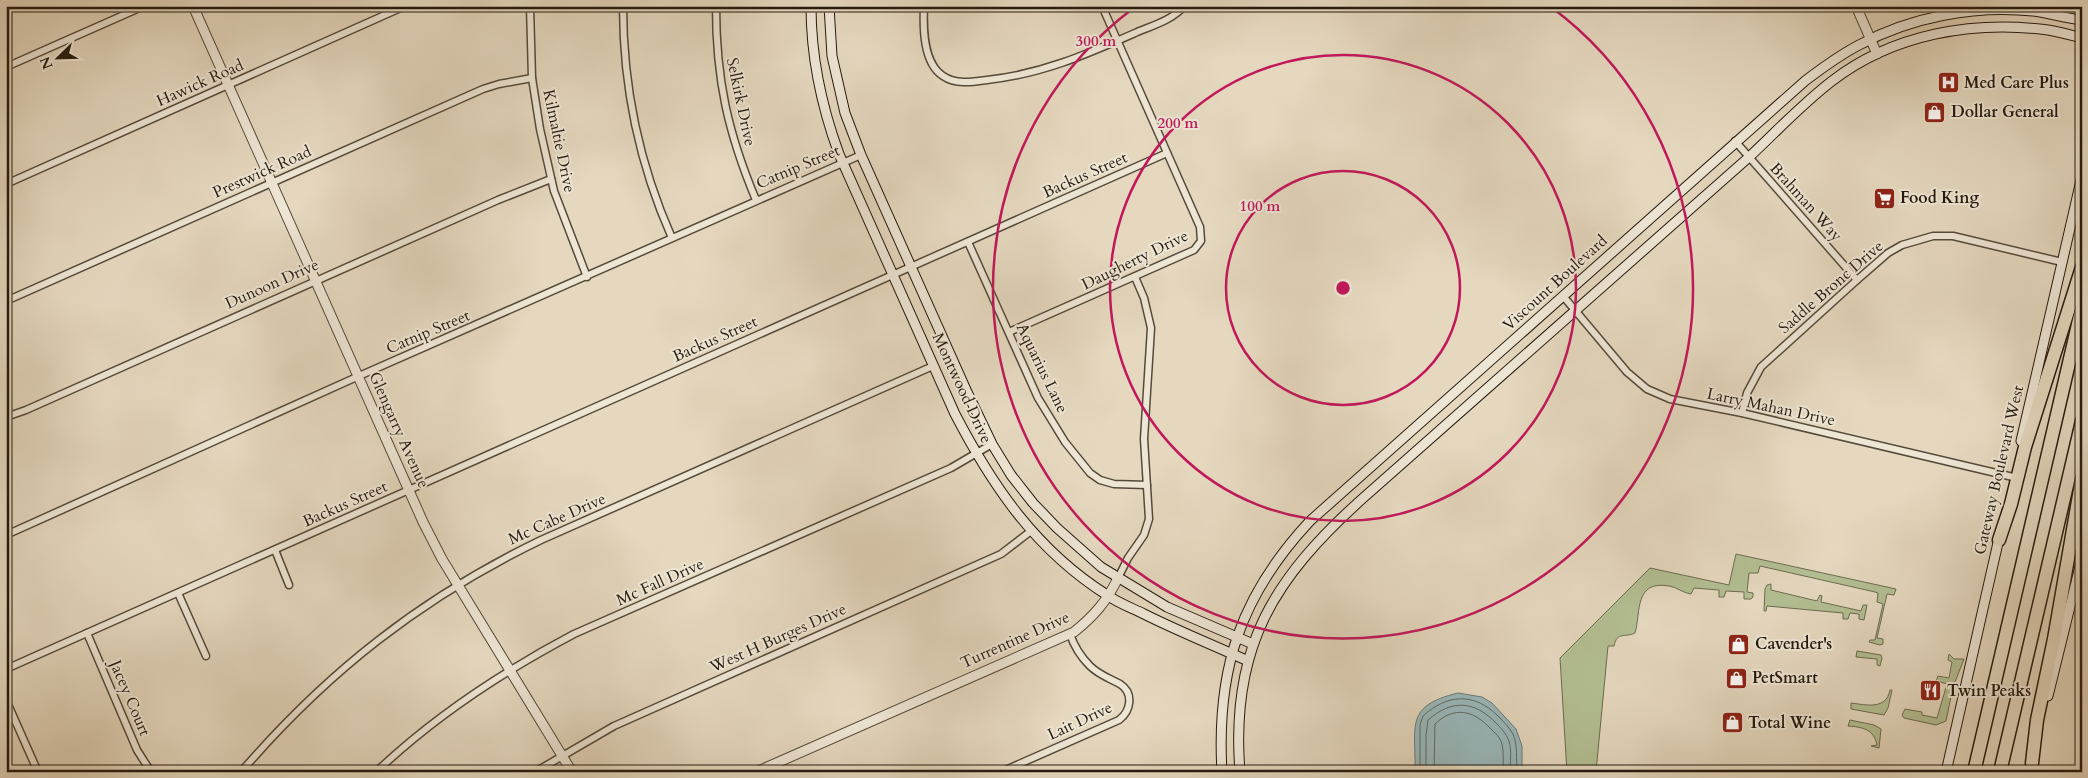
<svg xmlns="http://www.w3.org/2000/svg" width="2088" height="778" font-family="Cardo,serif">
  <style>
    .green { fill: #b3bf93; stroke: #6c6c50 }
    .water { fill: #99b8bb; stroke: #6b7976 }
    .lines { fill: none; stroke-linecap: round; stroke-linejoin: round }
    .shore { stroke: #5f6964; stroke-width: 1 }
    .minor-casing { stroke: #554a3a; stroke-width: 9 }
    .tertiary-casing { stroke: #554a3a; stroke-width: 11 }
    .secondary-casing { stroke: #251a0e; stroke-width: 11 }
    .motorway-casing { stroke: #251a0e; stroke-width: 15 }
    .minor { stroke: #eee6d5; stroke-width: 6 }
    .tertiary { stroke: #eee6d5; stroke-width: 9 }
    .secondary { stroke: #eee6d5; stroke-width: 9 }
    .motorway { stroke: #e5d8bf; stroke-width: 12 }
    .ring { fill: none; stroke: #c2185b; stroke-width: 2.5 }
    .labels { text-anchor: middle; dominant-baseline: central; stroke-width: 4; stroke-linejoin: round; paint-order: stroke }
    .street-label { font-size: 16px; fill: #251a0e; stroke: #eee6d5 }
    .poi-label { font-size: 16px; font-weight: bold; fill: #251a0e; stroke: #eee6d5; text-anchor: start }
    .centre { fill: #c2185b; stroke: #eee6d5; stroke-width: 2.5 }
    .ring-label { font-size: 15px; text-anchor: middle; font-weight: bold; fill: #c2185b; stroke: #eee6d5; stroke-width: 4; stroke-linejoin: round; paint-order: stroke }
  </style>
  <rect width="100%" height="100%" fill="#e5d8bf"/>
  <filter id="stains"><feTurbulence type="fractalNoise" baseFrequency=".004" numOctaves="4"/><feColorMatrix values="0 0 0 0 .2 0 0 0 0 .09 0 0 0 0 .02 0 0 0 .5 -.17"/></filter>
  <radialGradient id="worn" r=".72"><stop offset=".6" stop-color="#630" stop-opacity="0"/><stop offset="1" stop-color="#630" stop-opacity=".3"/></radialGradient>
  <!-- green -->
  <g class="green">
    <path d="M 1736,554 L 1896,589 L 1894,595 L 1887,594 L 1877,638 L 1883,639 L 1883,644 L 1880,645 L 1869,642 L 1870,640 L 1875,640 L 1883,604 L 1877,602 L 1878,593 L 1875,592 L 1760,566 L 1758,573 L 1749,573 L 1747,592 L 1753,593 L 1753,597 L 1751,599 L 1744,599 L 1744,592 L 1726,591 L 1724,597 L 1719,597 L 1719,590 L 1694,588 L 1691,594 C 1683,593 1677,587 1669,586 C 1634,580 1641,612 1635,633 C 1625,638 1617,631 1614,646 L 1608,646 L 1596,772 L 1567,772 L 1560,658 L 1650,568 L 1729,585 Z"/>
    <path d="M 1771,584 L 1771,590 L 1817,601 L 1820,595 L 1822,596 L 1821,602 L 1861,611 L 1863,605 L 1867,605 L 1864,620 L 1859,619 L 1859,614 L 1850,613 L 1848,619 L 1843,619 L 1843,613 L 1767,606 L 1766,611 L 1764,611 L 1765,589 L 1767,585 Z"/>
    <path d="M 1857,651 L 1881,655 L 1882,658 L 1880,666 L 1877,665 L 1877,659 L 1856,657 Z"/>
    <path d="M 1949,654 L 1954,659 L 1964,659 L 1953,687 L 1946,721 L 1936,725 L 1904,718 L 1902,715 L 1905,709 L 1922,712 L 1922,715 L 1937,718 L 1947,684 L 1936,681 L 1938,676 L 1949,678 L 1952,662 L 1948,660 Z"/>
    <path d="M 1890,690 L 1892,690 L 1888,708 L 1884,715 L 1851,709 L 1851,703 C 1867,705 1886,710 1890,690 Z"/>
    <path d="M 1850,720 L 1874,725 L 1881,729 L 1879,748 L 1871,746 L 1877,745 C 1874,729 1862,727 1848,726 Z"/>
  </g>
  <!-- water -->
  <path class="water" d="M 1458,693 L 1482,697 L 1492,703 L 1516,729 L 1522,746 L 1522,772 L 1415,772 C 1416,726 1404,706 1458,693 Z"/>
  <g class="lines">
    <!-- shore -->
    <g class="shore">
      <path d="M 1420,772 L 1420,725 L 1423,716 C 1447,694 1474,692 1498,716 C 1503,721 1509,727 1513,734 C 1518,746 1516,759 1517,772"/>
      <path d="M 1426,772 L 1426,735 L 1428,720 C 1452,699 1474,701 1495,722 C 1501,728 1506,733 1509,741 C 1512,751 1510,762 1510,772"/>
      <path d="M 1434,772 L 1435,724 C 1454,706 1473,710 1490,728 C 1495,733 1500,737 1502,744 C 1504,752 1503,763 1503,772"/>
    </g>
    <defs>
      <g id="minor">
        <path d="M 530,6 L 532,78 L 540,129 L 554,191 L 587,277"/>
        <path d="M 623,6 C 623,88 639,164 672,238"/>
        <path d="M 716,6 C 716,80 728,133 756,200"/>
        <path d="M 924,6 C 923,28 923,63 943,76 C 956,85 973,82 987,80 C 1042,74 1085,55 1135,33 C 1151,26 1173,20 1184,6"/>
        <path d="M 6,67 L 144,6"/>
        <path d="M 1735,141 L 1857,280"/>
        <path d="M 6,184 L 405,6"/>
        <path d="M 968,242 L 1038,398 L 1065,442 L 1090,473 L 1100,480 L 1114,484 L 1147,485"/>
        <path d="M 1563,296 L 1627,372 L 1647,389 L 1670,399 L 1742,413 L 2013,477"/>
        <path d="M 6,301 L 483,89 L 499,84 L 532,78"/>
        <path d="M 1009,332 L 1194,250 L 1201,241 L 1200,227 L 1102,6"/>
        <path d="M 1742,413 L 1747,393 L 1761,367 L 1857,280 L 1888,253 L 1902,245 L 1933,236 L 1953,236 L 2062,262"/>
        <path d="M 6,417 L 26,410 L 498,200 L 551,179"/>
        <path d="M 6,535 L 359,376 L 861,155"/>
        <path d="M 275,550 L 289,585"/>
        <path d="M 1118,578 L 1128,558 L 1144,535 L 1149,519 L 1144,439 L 1151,328 L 1144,298 L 1135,277"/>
        <path d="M 178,593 L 206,656"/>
        <path d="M 87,633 L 137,750 L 151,772"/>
        <path d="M 6,669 L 1167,153"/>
        <path d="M 6,700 L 38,772"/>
        <path d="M 241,772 C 327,672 421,598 541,540 L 933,366"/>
        <path d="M 376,772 C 435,716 502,672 574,634 L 951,468 L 992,444"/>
        <path d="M 535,772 L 614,726 L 1001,554 L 1031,531"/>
        <path d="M 1001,772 L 1119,720 C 1131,711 1134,693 1120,684 C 1109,678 1099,675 1090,666 C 1081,657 1074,646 1070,634"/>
      </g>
      <g id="tertiary">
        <path d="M 193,6 L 423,522 L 442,559 L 572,772"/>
        <path d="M 1856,6 L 1877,54"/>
        <path d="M 756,772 L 1074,632 C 1094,616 1107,601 1118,578"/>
      </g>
      <g id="secondary">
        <path d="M 811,6 C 811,58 821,105 839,154 L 955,414 C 993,487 1036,550 1107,595 C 1118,603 1132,608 1144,614 C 1178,631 1213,645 1248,661"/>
        <path d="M 829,6 L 832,56 L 845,113 L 861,155 L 967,392 L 992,444 L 1011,475 L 1033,503 L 1057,528 L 1101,567 L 1167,607 L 1253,644"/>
        <path d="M 2021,441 L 2082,176"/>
        <path d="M 2048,696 L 2082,558"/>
        <path d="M 1222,772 C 1216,670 1240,596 1310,521 L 1805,81 C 1822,68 1840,55 1859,45 C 1911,17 1974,5 2033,11 C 2049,13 2065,18 2082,20"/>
        <path d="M 1240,772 C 1230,648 1273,579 1362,499 L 1748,158 C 1776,132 1802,104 1832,81 C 1893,34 1973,20 2048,30 C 2060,32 2071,35 2082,38"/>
        <path d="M 1946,772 L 2000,534"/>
      </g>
      <g id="motorway">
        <path d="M 1999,540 L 2011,504 L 2025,447 L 2082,267"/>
        <path d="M 2032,763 L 2037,720 L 2054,639 L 2082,478"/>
        <path d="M 1974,772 L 2082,307"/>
        <path d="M 2000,772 L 2082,421"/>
      </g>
    </defs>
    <!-- minor casing -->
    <use href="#minor" class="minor-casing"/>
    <!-- tertiary casing -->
    <use href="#tertiary" class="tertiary-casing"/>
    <!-- secondary casing -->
    <use href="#secondary" class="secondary-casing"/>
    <!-- motorway casing -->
    <use href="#motorway" class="motorway-casing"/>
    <!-- minor -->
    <use href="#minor" class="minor"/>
    <!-- tertiary -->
    <use href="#tertiary" class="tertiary"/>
    <!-- secondary -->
    <use href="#secondary" class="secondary"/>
    <!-- motorway -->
    <use href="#motorway" class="motorway"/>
  </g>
  <!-- distance rings -->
  <g class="ring">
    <circle cx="1343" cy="288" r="117"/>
    <circle cx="1343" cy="288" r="233"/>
    <path d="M1551 7A350 350 0 1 1 1135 7"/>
  </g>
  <!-- icons -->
  <defs>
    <symbol id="hospital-square" viewBox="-11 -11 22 22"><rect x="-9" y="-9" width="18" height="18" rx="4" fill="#8f2418" stroke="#eee6d5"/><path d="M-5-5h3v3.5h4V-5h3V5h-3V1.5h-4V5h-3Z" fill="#fff"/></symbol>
    <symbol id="shop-square" viewBox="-11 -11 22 22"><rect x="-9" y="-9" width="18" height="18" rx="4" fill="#8f2418" stroke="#eee6d5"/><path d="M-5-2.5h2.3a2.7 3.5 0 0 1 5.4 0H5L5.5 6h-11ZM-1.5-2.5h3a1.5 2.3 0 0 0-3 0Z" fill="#fff"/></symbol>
    <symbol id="supermarket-square" viewBox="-11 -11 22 22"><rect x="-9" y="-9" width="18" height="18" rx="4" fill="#8f2418" stroke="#eee6d5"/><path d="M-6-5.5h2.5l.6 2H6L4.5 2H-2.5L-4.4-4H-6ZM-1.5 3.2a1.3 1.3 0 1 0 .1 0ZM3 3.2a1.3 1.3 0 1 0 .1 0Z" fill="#fff"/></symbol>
    <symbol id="restaurant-square" viewBox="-11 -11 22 22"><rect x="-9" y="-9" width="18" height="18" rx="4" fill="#8f2418" stroke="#eee6d5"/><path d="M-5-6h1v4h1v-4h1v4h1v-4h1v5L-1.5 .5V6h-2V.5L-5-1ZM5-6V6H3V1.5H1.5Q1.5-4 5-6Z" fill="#fff"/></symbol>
  </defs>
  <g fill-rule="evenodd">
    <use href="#hospital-square" x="1936" y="70" width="25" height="25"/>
    <use href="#shop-square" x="1922" y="100" width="25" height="25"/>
    <use href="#supermarket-square" x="1872" y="186" width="25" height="25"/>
    <use href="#shop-square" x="1726" y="632" width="25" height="25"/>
    <use href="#shop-square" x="1724" y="666" width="25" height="25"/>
    <use href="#restaurant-square" x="1918" y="678" width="25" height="25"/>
    <use href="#shop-square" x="1720" y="710" width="25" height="25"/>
  </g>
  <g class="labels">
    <!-- street labels -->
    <g class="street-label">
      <text transform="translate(200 83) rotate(-24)">Hawick Road</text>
      <text transform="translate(741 102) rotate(78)">Selkirk Drive</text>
      <text transform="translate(559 141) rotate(78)">Kilmaltie Drive</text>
      <text transform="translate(798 167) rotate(-23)">Catnip Street</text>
      <text transform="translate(262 172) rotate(-24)">Prestwick Road</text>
      <text transform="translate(1085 175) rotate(-24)">Backus Street</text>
      <text transform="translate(1806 202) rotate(48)">Brahman Way</text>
      <text transform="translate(1135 260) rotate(-26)">Daugherty Drive</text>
      <text transform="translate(1555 283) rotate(-42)">Viscount Boulevard</text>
      <text transform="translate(272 284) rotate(-24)">Dunoon Drive</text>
      <text transform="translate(1831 287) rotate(-41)">Saddle Bronc Drive</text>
      <text transform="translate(428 332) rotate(-23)">Catnip Street</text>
      <text transform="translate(715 339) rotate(-24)">Backus Street</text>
      <text transform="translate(1042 368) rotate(64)">Aquarius Lane</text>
      <text transform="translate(962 388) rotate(65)">Montwood Drive</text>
      <text transform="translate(1771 407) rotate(12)">Larry Mahan Drive</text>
      <text transform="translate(399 430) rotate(66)">Glengarry Avenue</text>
      <text transform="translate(1999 470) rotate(-77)">Gateway Boulevard West</text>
      <text transform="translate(345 504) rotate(-24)">Backus Street</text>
      <text transform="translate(557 519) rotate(-24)">Mc Cabe Drive</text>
      <text transform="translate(660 582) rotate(-24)">Mc Fall Drive</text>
      <text transform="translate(778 638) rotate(-24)">West H Burges Drive</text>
      <text transform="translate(1015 640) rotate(-24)">Turrentine Drive</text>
      <text transform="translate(130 698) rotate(67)">Jacey Court</text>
      <text transform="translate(1080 721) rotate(-25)">Lait Drive</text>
    </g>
    <!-- poi labels -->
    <g class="poi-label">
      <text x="1964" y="83">Med Care Plus</text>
      <text x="1951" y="112">Dollar General</text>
      <text x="1900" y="198">Food King</text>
      <text x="1755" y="644">Cavender's</text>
      <text x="1752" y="678">PetSmart</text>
      <text x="1947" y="691">Twin Peaks</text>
      <text x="1748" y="723">Total Wine</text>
    </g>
  </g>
  <circle cx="1343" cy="288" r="8" class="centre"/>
  <g class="ring-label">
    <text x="1096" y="46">300 m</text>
    <text x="1178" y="128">200 m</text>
    <text x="1260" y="211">100 m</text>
  </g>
  <!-- margin -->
  <rect width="2088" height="778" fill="none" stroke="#e5d8bf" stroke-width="25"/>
  <rect x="8" y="8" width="2073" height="763" fill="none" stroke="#251a0e" stroke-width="2.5"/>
  <rect x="12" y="12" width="2063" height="753" fill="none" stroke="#251a0e"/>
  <!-- north arrow -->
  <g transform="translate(58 58) rotate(247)" stroke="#eee6d5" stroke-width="4" paint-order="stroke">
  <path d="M0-4L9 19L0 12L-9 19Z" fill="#251a0e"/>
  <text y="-8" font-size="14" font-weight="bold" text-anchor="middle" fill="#251a0e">N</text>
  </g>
  <rect width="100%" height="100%" filter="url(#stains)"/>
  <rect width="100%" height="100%" fill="url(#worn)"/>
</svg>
